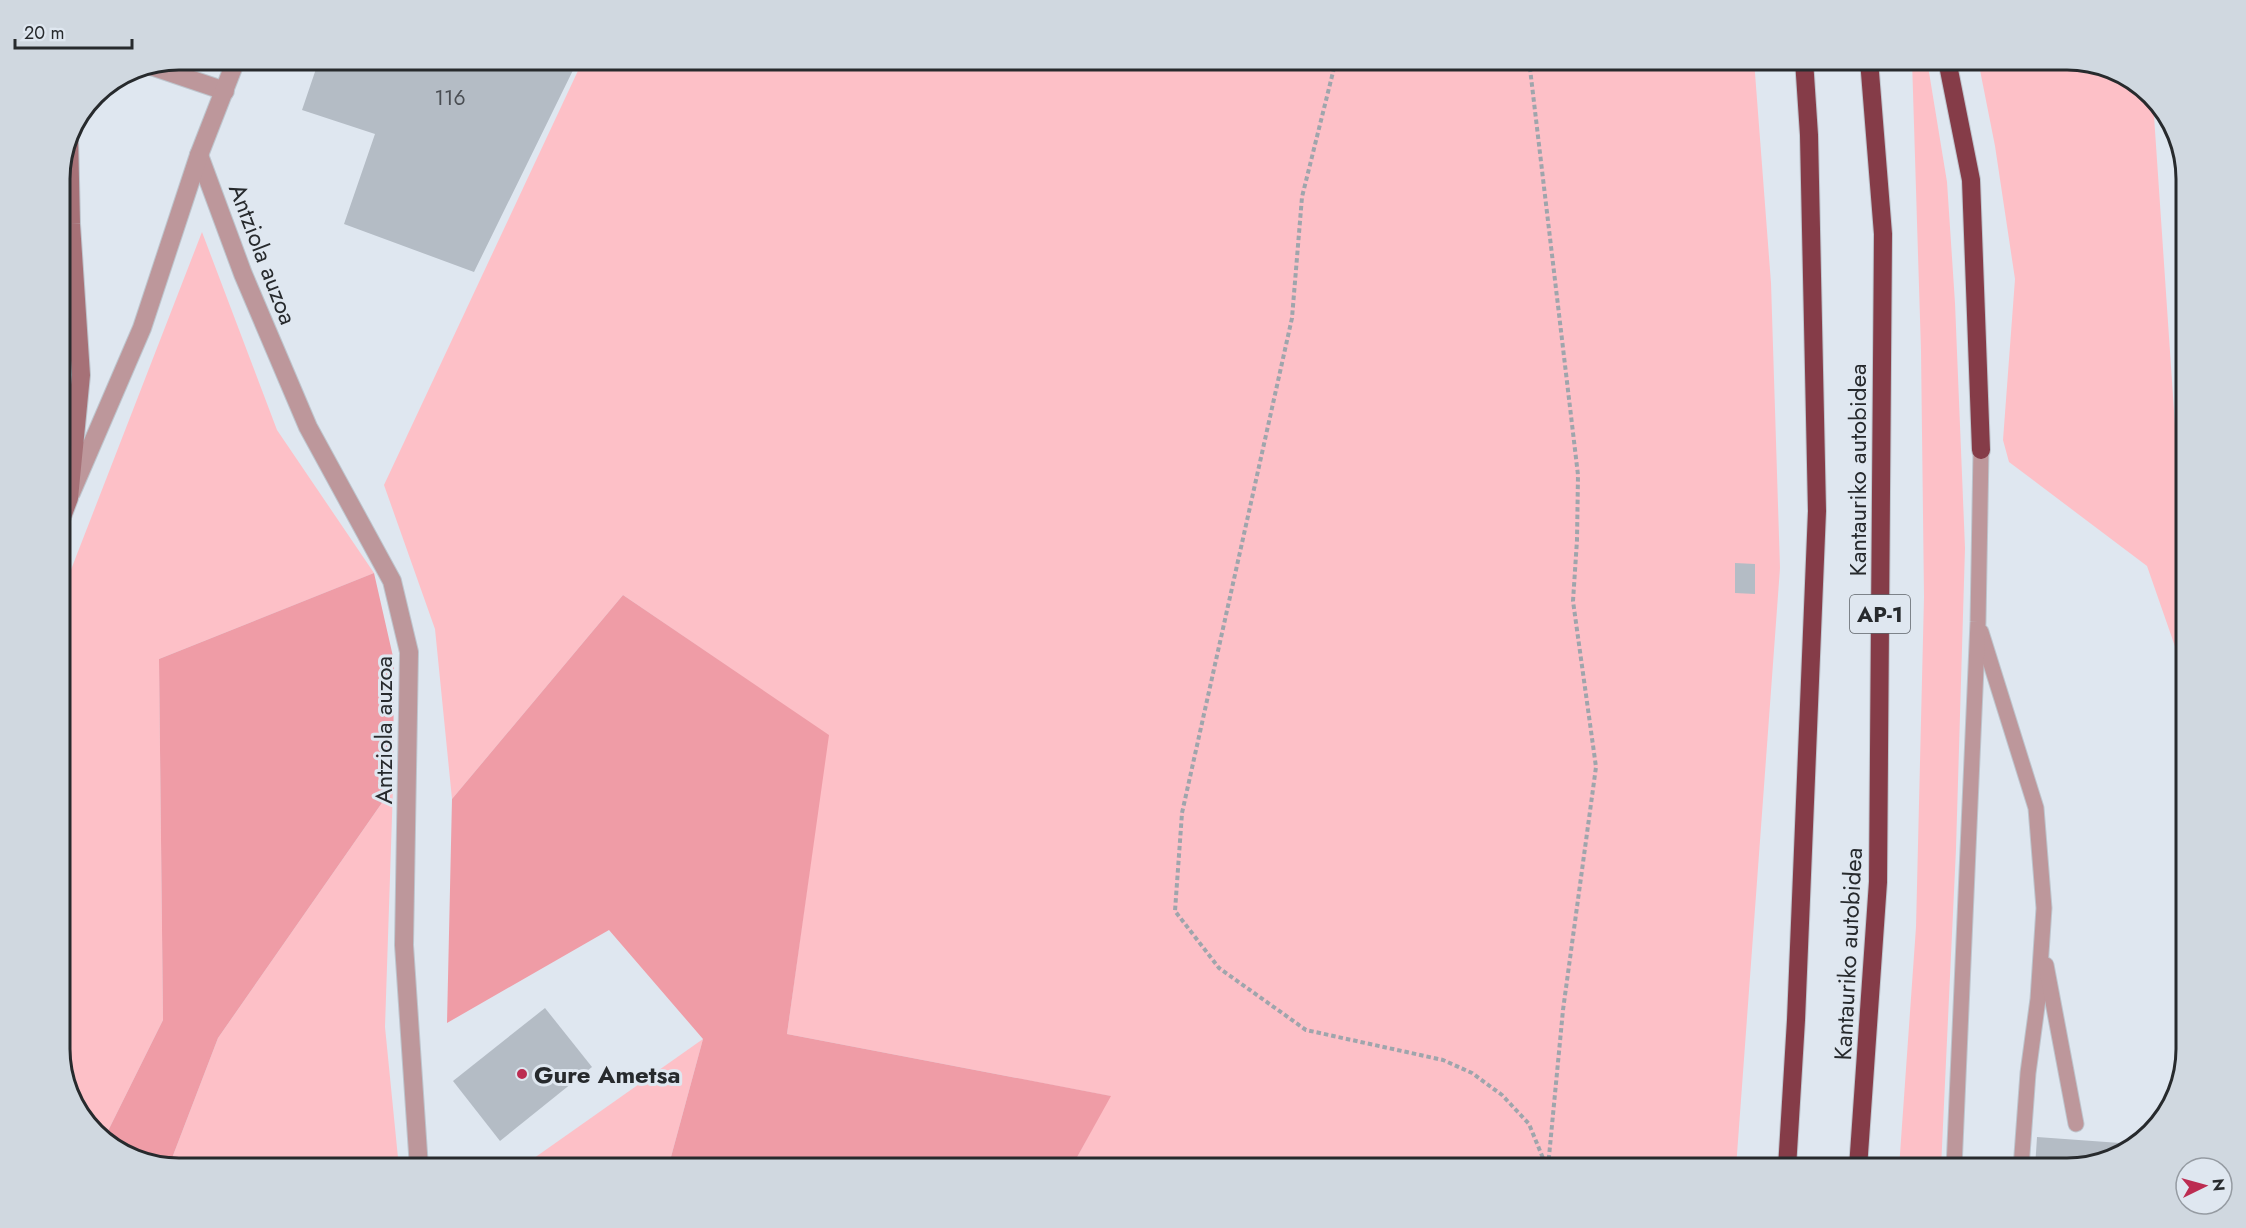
<svg xmlns="http://www.w3.org/2000/svg" width="2246" height="1228" font-family="Jost,sans-serif">
  <style>
    .green { fill: #fdc0c7 }
    .forest { fill: #ef9ca6 }
    .building { fill: #b4bcc5 }
    .lines { fill: none; stroke-linecap: round; stroke-linejoin: round }
    .lane-casing { stroke: #bec5cd; stroke-width: 17 }
    .street-casing { stroke: #bec5cd; stroke-width: 20 }
    .secondary-casing { stroke: #bec5cd; stroke-width: 20 }
    .highway-casing { stroke: #bec5cd; stroke-width: 20 }
    .path { stroke: #9fa5ac; stroke-width: 4; stroke-dasharray: 4.5 3; stroke-linecap: butt }
    .lane { stroke: #bd979b; stroke-width: 15 }
    .street { stroke: #bd979b; stroke-width: 18 }
    .secondary { stroke: #a67177; stroke-width: 18 }
    .highway { stroke: #853c48; stroke-width: 18 }
    .poi-dot { fill: #bc2c51; stroke: #dfe7f0; stroke-width: 2 }
    .labels { text-anchor: middle; dominant-baseline: central; stroke-width: 6; stroke-linejoin: round; paint-order: stroke }
    .number-label { font-size: 21px; fill: #4a4e53 }
    .shield { fill: #dfe7f0; stroke: #5e6368; stroke-width: 1.5 }
    .shield-label { font-size: 22px; font-weight: bold; fill: #272a2d }
    .street-label { font-size: 24px; fill: #272a2d; stroke: #dfe7f0 }
    .poi-label { font-size: 24px; font-weight: bold; fill: #272a2d; stroke: #dfe7f0; text-anchor: start }
    .rim { fill: none; stroke: #272a2d; stroke-width: 3 }
  </style>
  <rect width="100%" height="100%" fill="#dfe7f0"/>
  <!-- green -->
  <g class="green">
    <path d="M 583,60 L 1754,60 L 1771,283 L 1780,568 L 1736,1168 L 1071,1168 L 1110,1096 L 787,1034 L 828,735 L 623,595 L 452,799 L 435,629 L 384,485 Z"/>
    <path d="M 1912,60 L 1927,60 L 1947,182 L 1955,303 L 1965,548 L 1956,849 L 1941,1168 L 1899,1168 L 1916,927 L 1924,597 L 1921,351 Z"/>
    <path d="M 1978,60 L 2067,60 L 2120,72 L 2153,101 L 2177,455 L 2186,461 L 2186,678 L 2147,566 L 2009,462 L 2003,440 L 2015,279 L 1995,146 Z"/>
    <path d="M 202,232 L 277,430 L 374,573 L 159,659 L 163,1020 L 105,1137 L 80,1115 L 60,1057 L 60,598 Z"/>
    <path d="M 393,787 L 385,1027 L 399,1168 L 179,1168 L 169,1166 L 218,1038 Z"/>
    <path d="M 703,1039 L 668,1168 L 520,1168 Z"/>
  </g>
  <!-- forest -->
  <g class="forest">
    <path d="M 374,573 L 394,661 L 393,787 L 218,1038 L 169,1166 L 126,1156 L 105,1137 L 163,1020 L 159,659 Z"/>
    <path d="M 623,595 L 829,735 L 787,1034 L 1111,1096 L 1071,1168 L 668,1168 L 703,1039 L 609,930 L 447,1023 L 452,799 Z"/>
  </g>
  <!-- building -->
  <g class="building">
    <path d="M 179,60 L 209,60 L 205,70 L 176,61 Z"/>
    <path d="M 319,60 L 578,60 L 474,272 L 344,224 L 375,134 L 302,110 Z"/>
    <path d="M 1735,563 L 1755,564 L 1755,594 L 1735,593 Z"/>
    <path d="M 545,1008 L 592,1067 L 500,1141 L 453,1081 Z"/>
    <path d="M 2037,1137 L 2134,1144 L 2127,1152 L 2067,1168 L 2035,1168 Z"/>
  </g>
  <g class="lines">
    <defs>
      <g id="lane">
        <path d="M 1981,632 L 2036,808 L 2044,908 L 2038,999 L 2028,1073 L 2021,1168"/>
        <path d="M 2046,965 L 2076,1124"/>
        <path d="M 1954,1168 L 1978,622 L 1981,450"/>
      </g>
      <g id="street">
        <path d="M 151,66 L 225,91"/>
        <path d="M 199,155 L 243,274 L 308,427 L 392,581 L 409,652 L 404,945 L 419,1168"/>
        <path d="M 71,493 L 142,328 L 199,155 L 236,60"/>
      </g>
      <path id="secondary" d="M 60,522 L 69,498 L 81,375 L 71,224 L 69,135"/>
      <g id="highway">
        <path d="M 1947,60 L 1971,180 L 1981,450"/>
        <path d="M 1787,1168 L 1796,1020 L 1817,511 L 1809,135 L 1804,60"/>
        <path d="M 1858,1168 L 1878,882 L 1883,234 L 1869,60"/>
      </g>
    </defs>
    <!-- lane casing -->
    <use href="#lane" class="lane-casing"/>
    <!-- street casing -->
    <use href="#street" class="street-casing"/>
    <!-- secondary casing -->
    <use href="#secondary" class="secondary-casing"/>
    <!-- highway casing -->
    <use href="#highway" class="highway-casing"/>
    <!-- path -->
    <g class="path">
      <path d="M 1336,60 L 1302,197 L 1292,318 L 1182,813 L 1175,911 L 1219,968 L 1306,1030 L 1443,1060 L 1472,1073 L 1502,1095 L 1529,1124 L 1547,1168"/>
      <path d="M 1529,60 L 1578,475 L 1577,540 L 1573,601 L 1596,767 L 1563,1010 L 1548,1167"/>
    </g>
    <!-- lane -->
    <use href="#lane" class="lane"/>
    <!-- street -->
    <use href="#street" class="street"/>
    <!-- secondary -->
    <use href="#secondary" class="secondary"/>
    <!-- highway -->
    <use href="#highway" class="highway"/>
  </g>
  <!-- markers -->
  <circle class="poi-dot" cx="522" cy="1074" r="6"/>
  <g class="labels">
    <!-- number labels -->
    <g class="number-label">
      <text x="450" y="98">116</text>
    </g>
    <!-- shield labels -->
    <rect class="shield" x="1850" y="595" width="60" height="38" rx="4.5"/>
    <g class="shield-label">
      <text x="1880" y="614">AP-1</text>
    </g>
    <!-- street labels -->
    <g class="street-label">
      <text transform="translate(263 254) rotate(69)">Antziola auzoa</text>
      <text transform="translate(1857 470) rotate(-90)">Kantauriko autobidea</text>
      <text transform="translate(383 730) rotate(-90)">Antziola auzoa</text>
      <text transform="translate(1848 954) rotate(-87)">Kantauriko autobidea</text>
    </g>
    <!-- poi labels -->
    <g class="poi-label">
      <text x="534" y="1074">Gure Ametsa</text>
    </g>
  </g>
  <!-- crop -->
  <path d="M0 0H2246V1228H0ZM179 70H2067A109 109 0 0 1 2176 179V1049A109 109 0 0 1 2067 1158H179A109 109 0 0 1 70 1049V179A109 109 0 0 1 179 70Z" fill="#d0d8e0" fill-rule="evenodd"/>
  <path class="rim" d="M179 70H2067A109 109 0 0 1 2176 179V1049A109 109 0 0 1 2067 1158H179A109 109 0 0 1 70 1049V179A109 109 0 0 1 179 70Z"/>
  <!-- north arrow -->
  <g transform="translate(2204 1186) rotate(85)"><circle r="28" fill="#dfe7f0" stroke="#959ba2" stroke-width="1.5"/>
  <path d="M0-4.5L10 22L0 15L-10 22Z" fill="#bc2c51"/>
  <text y="-9" font-size="16" font-weight="bold" text-anchor="middle" fill="#272a2d">N</text>
  </g>
  <!-- scale -->
  <path d="M15 39v9h117v-9" fill="none" stroke="#272a2d" stroke-width="3"/>
  <text x="24" y="39" font-size="18" fill="#272a2d" stroke="#dfe7f0" stroke-width="4.5" paint-order="stroke">20 m</text>
</svg>
